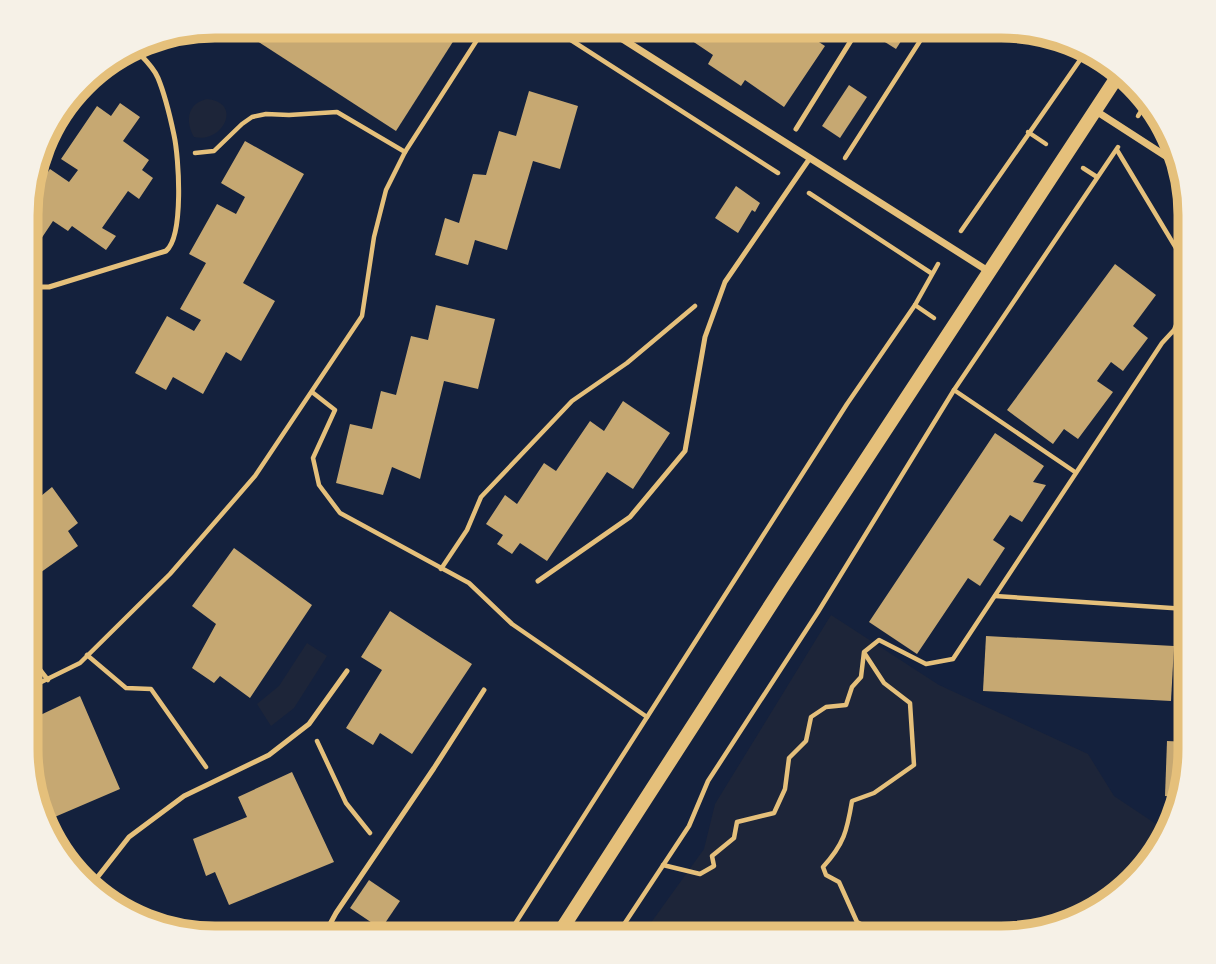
<svg xmlns="http://www.w3.org/2000/svg" width="1216" height="964" font-family="Arial,sans-serif">
  <style>
    .green { fill: #1d2539 }
    .building { fill: #c6a872 }
    .lines { fill: none; stroke-linecap: round; stroke-linejoin: round }
    .path { stroke: #e5c07b; stroke-width: 4.5 }
    .service { stroke: #e5c07b; stroke-width: 5 }
    .minor { stroke: #e5c07b; stroke-width: 7 }
    .secondary { stroke: #e5c07b; stroke-width: 14 }
    .rim { fill: none; stroke: #e5c07b; stroke-width: 9 }
  </style>
  <rect width="100%" height="100%" fill="#14213d"/>
  <!-- green -->
  <g class="green">
    <path d="M 207,99 C 244,103 222,144 194,137 C 185,122 187,103 207,99 Z"/>
    <path d="M 831,615 L 939,685 L 1088,754 L 1114,796 L 1168,832 L 1142,873 L 1073,923 L 1000,938 L 640,938 L 704,849 L 715,804 Z"/>
    <path d="M 307,643 L 327,656 L 294,708 L 271,726 L 257,704 L 279,686 Z"/>
  </g>
  <!-- building -->
  <g class="building">
    <path d="M 234,26 L 463,26 L 396,131 Z"/>
    <path d="M 670,26 L 796,27 L 825,46 L 784,107 L 745,80 L 741,86 L 708,64 L 713,55 Z"/>
    <path d="M 861,27 L 910,27 L 896,49 Z"/>
    <path d="M 849,85 L 867,97 L 840,138 L 822,126 Z"/>
    <path d="M 529,91 L 578,106 L 560,169 L 533,161 L 507,250 L 475,240 L 468,265 L 435,255 L 445,218 L 459,223 L 473,174 L 486,175 L 499,131 L 516,136 Z"/>
    <path d="M 120,103 L 140,117 L 123,141 L 149,160 L 142,170 L 153,178 L 139,199 L 128,191 L 102,228 L 116,236 L 106,250 L 72,226 L 68,231 L 53,221 L 41,239 L 28,230 L 28,201 L 50,169 L 69,182 L 78,170 L 61,159 L 97,106 L 111,116 Z"/>
    <path d="M 245,141 L 304,174 L 243,283 L 275,301 L 241,361 L 226,352 L 203,394 L 173,377 L 166,390 L 135,373 L 167,316 L 194,331 L 201,320 L 180,309 L 206,263 L 189,254 L 217,204 L 236,214 L 245,197 L 221,183 Z"/>
    <path d="M 736,186 L 760,203 L 755,212 L 752,210 L 738,233 L 715,218 Z"/>
    <path d="M 1115,264 L 1156,295 L 1133,326 L 1148,338 L 1123,371 L 1111,362 L 1097,381 L 1113,392 L 1078,439 L 1064,429 L 1053,444 L 1007,410 Z"/>
    <path d="M 436,305 L 495,319 L 478,389 L 444,381 L 420,479 L 392,467 L 383,495 L 336,483 L 350,424 L 372,429 L 381,391 L 396,395 L 411,336 L 428,340 Z"/>
    <path d="M 623,401 L 670,433 L 633,489 L 607,472 L 547,561 L 520,543 L 512,554 L 497,544 L 503,535 L 486,524 L 505,495 L 517,504 L 544,463 L 556,471 L 590,421 L 604,431 Z"/>
    <path d="M 995,433 L 1044,466 L 1033,482 L 1046,485 L 1022,522 L 1010,515 L 993,540 L 1005,548 L 980,586 L 968,578 L 917,654 L 869,622 Z"/>
    <path d="M 30,480 L 41,496 L 52,487 L 78,523 L 68,531 L 78,546 L 27,582 L 27,482 Z"/>
    <path d="M 234,548 L 312,605 L 250,698 L 220,676 L 214,683 L 192,668 L 216,624 L 192,606 Z"/>
    <path d="M 390,611 L 472,664 L 412,754 L 380,733 L 373,745 L 346,728 L 382,670 L 361,657 Z"/>
    <path d="M 986,636 L 1174,646 L 1171,701 L 983,691 Z"/>
    <path d="M 80,696 L 120,789 L 43,822 L 27,761 L 27,748 L 40,743 L 30,720 Z"/>
    <path d="M 1167,741 L 1189,742 L 1189,761 L 1181,797 L 1165,796 Z"/>
    <path d="M 292,772 L 334,862 L 229,905 L 215,872 L 206,876 L 193,839 L 247,817 L 238,797 Z"/>
    <path d="M 369,880 L 400,901 L 381,929 L 350,908 Z"/>
  </g>
  <g class="lines">
    <!-- path -->
    <g class="path">
      <path d="M 549,26 L 778,173"/>
      <path d="M 1138,116 L 1147,102"/>
      <path d="M 1028,132 L 1046,144"/>
      <path d="M 195,153 L 214,151 L 242,124 L 252,117 L 266,114 L 289,115 L 337,112 L 405,152"/>
      <path d="M 845,158 L 929,27"/>
      <path d="M 1083,168 L 1097,177"/>
      <path d="M 809,193 L 931,273"/>
      <path d="M 961,231 L 1087,50"/>
      <path d="M 915,305 L 934,318"/>
      <path d="M 1177,325 L 1190,333"/>
      <path d="M 1175,331 L 1190,380"/>
      <path d="M 954,390 L 1075,472"/>
      <path d="M 312,392 L 335,410 L 313,458 L 319,485 L 340,513 L 469,583 L 512,624 L 647,717"/>
      <path d="M 441,569 L 467,530 L 481,497 L 572,401 L 627,363 L 695,306"/>
      <path d="M 995,596 L 1186,609"/>
      <path d="M 27,653 L 48,680"/>
      <path d="M 865,654 L 884,683 L 910,703 L 914,765 L 874,793 L 852,801 C 847,831 844,844 823,867 L 826,875 L 839,882 L 857,922 L 886,938"/>
      <path d="M 87,655 L 126,688 L 151,689 L 206,767"/>
      <path d="M 27,689 L 80,663 L 170,574 L 255,476 L 362,316 L 374,237 L 386,190 L 405,152 L 486,26"/>
      <path d="M 1189,705 L 1182,705 L 1189,569"/>
      <path d="M 317,741 L 346,803 L 370,833"/>
      <path d="M 663,865 L 700,874 L 714,866 L 712,856 L 734,838 L 737,822 L 774,813 L 785,789 L 789,758 L 806,741 L 811,717 L 826,707 L 846,705 L 852,687 L 861,677 L 864,652 L 879,640 L 926,664 L 953,659 L 1162,343 L 1174,330 L 1189,293 L 1185,263 L 1117,150"/>
      <path d="M 123,911 L 209,937"/>
      <path d="M 506,938 L 847,404 L 915,305 L 938,264"/>
      <path d="M 615,938 L 689,826 L 708,781 L 818,612 L 954,390 L 1118,147"/>
    </g>
    <!-- service -->
    <g class="service">
      <path d="M 796,129 L 852,39 L 832,27"/>
      <path d="M 28,287 L 49,287 L 166,251 C 184,236 179,158 174,135 C 170,116 165,95 158,78 C 153,66 142,57 134,48"/>
      <path d="M 538,581 L 630,517 L 685,451 L 705,337 L 725,282 L 810,158"/>
      <path d="M 89,888 L 129,837 L 184,796 L 269,755 L 309,724 L 347,671"/>
      <path d="M 323,937 L 336,913 L 434,768 L 484,690"/>
    </g>
    <!-- minor -->
    <g class="minor">
      <path d="M 602,26 L 988,271"/>
      <path d="M 1096,111 L 1178,164"/>
    </g>
    <!-- secondary -->
    <path class="secondary" d="M 556,938 L 781,589 L 1121,71"/>
  </g>
  <!-- crop -->
  <path d="M0 0H1216V964H0ZM215 38H1001A177 177 0 0 1 1178 215V749A177 177 0 0 1 1001 926H215A177 177 0 0 1 38 749V215A177 177 0 0 1 215 38Z" fill="#f6f1e7" fill-rule="evenodd"/>
  <path class="rim" d="M215 38H1001A177 177 0 0 1 1178 215V749A177 177 0 0 1 1001 926H215A177 177 0 0 1 38 749V215A177 177 0 0 1 215 38Z"/>
</svg>
